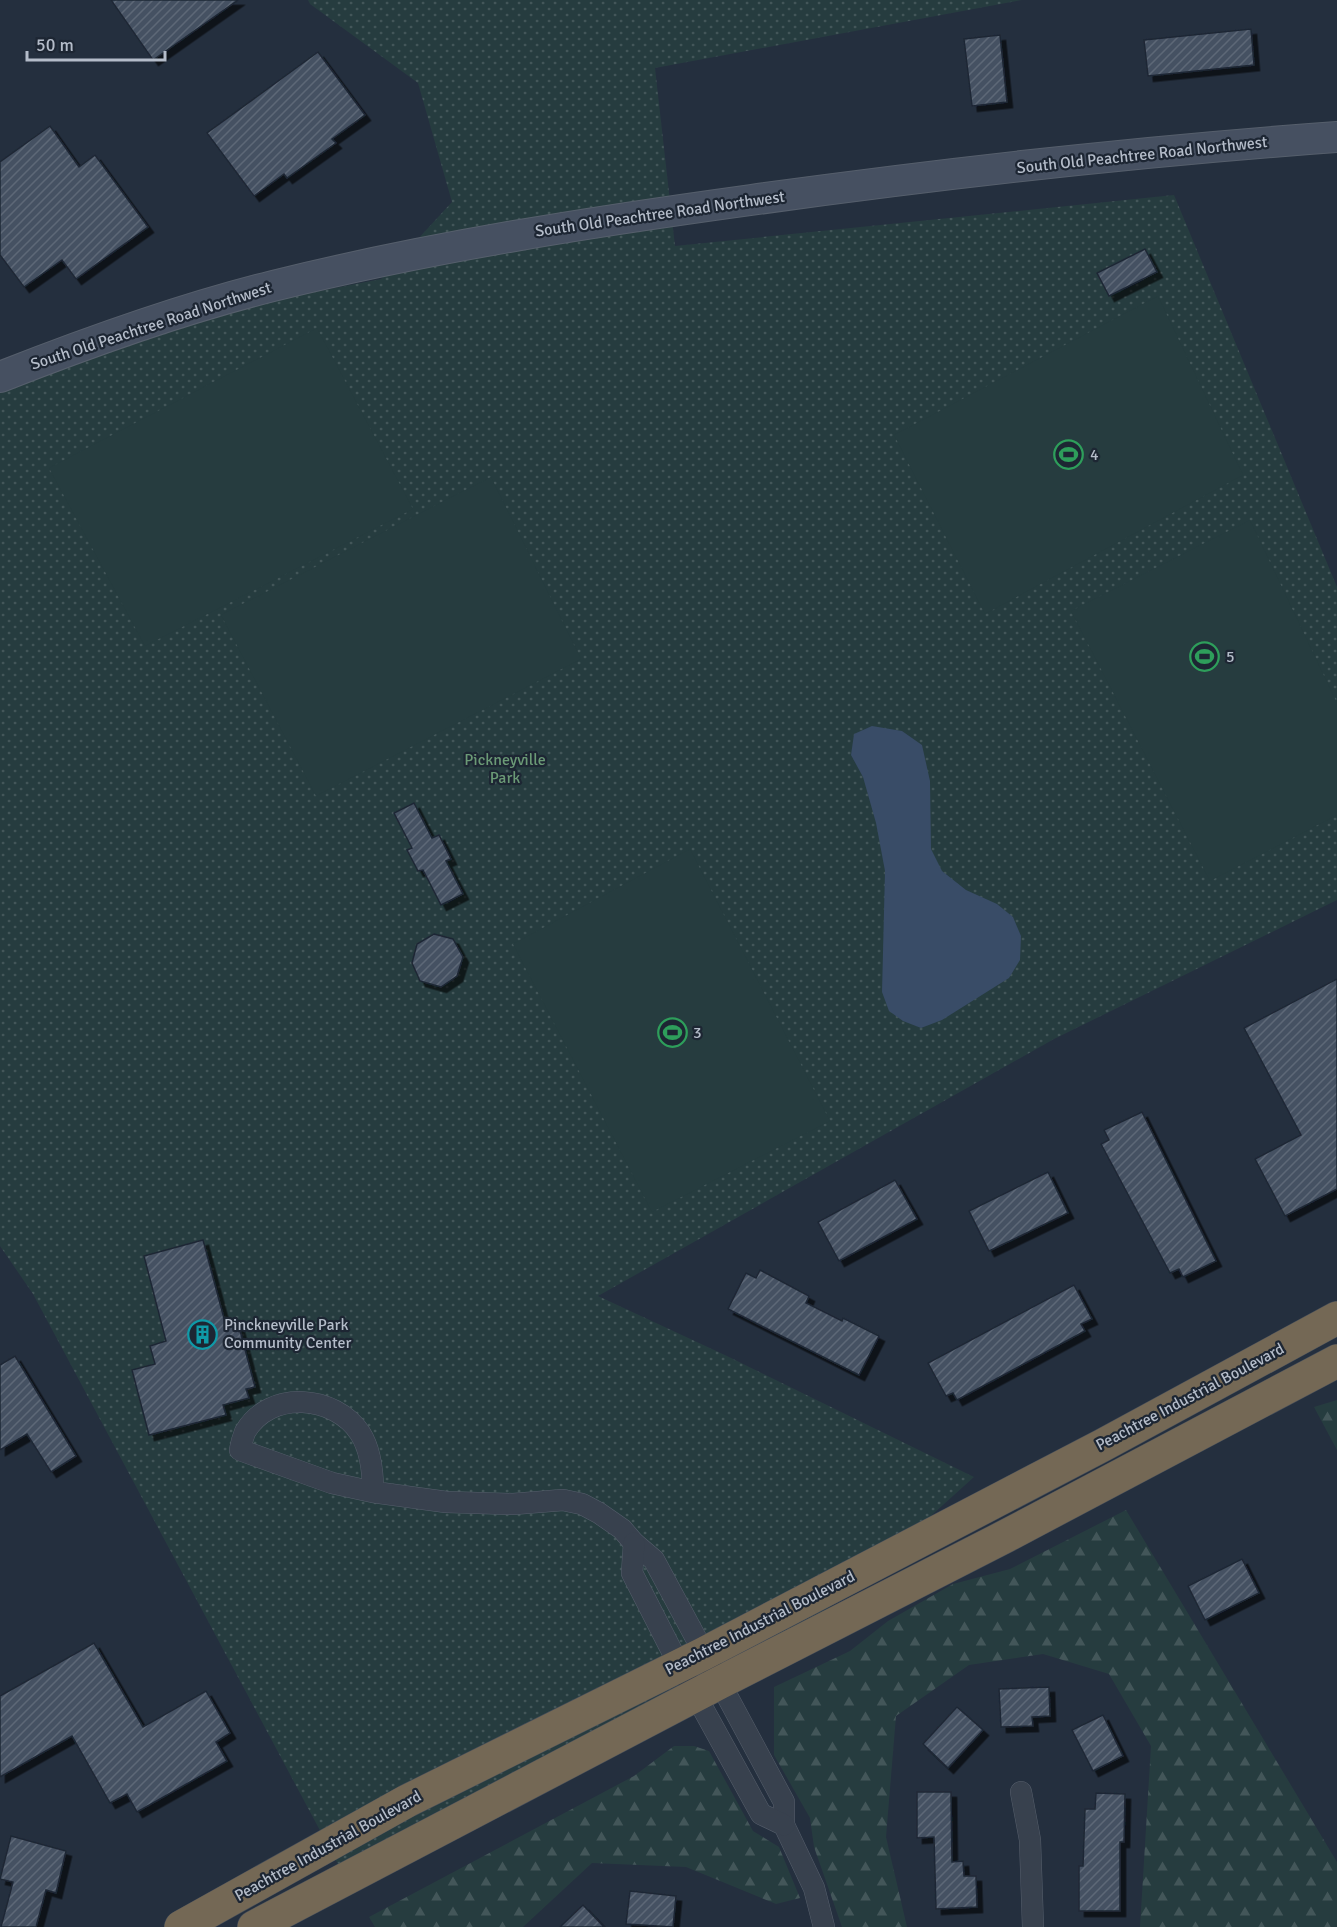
<svg xmlns="http://www.w3.org/2000/svg" width="1337" height="1927" font-family="Signika,sans-serif">
  <style>
    .forest { fill: url(#forest-firs) }
    .park { fill: url(#park-dots) }
    .pitch { fill: #263c3f }
    .water { fill: #394c67 }
    .building { fill: url(#building-hatch); stroke: #1f2835; stroke-width: 1.5; filter: url(#shadow) }
    .lines { fill: none; stroke-linecap: round; stroke-linejoin: round }
    .street-casing { stroke: #565f6c; stroke-width: 22 }
    .secondary-casing { stroke: #565f6c; stroke-width: 32 }
    .highway-casing { stroke: #434c59; stroke-width: 34 }
    .street { stroke: #38414e; stroke-width: 21 }
    .secondary { stroke: #465061; stroke-width: 30 }
    .highway { stroke: #746855; stroke-width: 33 }
    .labels { text-anchor: middle; dominant-baseline: central; stroke-width: 4.5; stroke-linejoin: round; paint-order: stroke }
    .street-label { font-size: 16px; fill: #b4bcc9; stroke: #1d2633 }
    .poi-label { font-size: 16px; fill: #b4bcc9; stroke: #1d2633; text-anchor: start }
    .park-label { font-size: 16px; fill: #6b9a76; stroke: #1d2633 }
  </style>
  <defs>
    <pattern id="forest-firs" width="22" height="20" patternUnits="userSpaceOnUse" patternTransform="scale(1.5)"><rect width="22" height="20" fill="#263c3f"/><path d="M5 1l3.5 6h-7zM16 11l3.5 6h-7z" fill="#435659"/></pattern>
    <pattern id="park-dots" width="8" height="8" patternUnits="userSpaceOnUse" patternTransform="scale(1.5)"><rect width="8" height="8" fill="#263c3f"/><path d="M2 2h.1M6 6h.1" fill="none" stroke="#435659" stroke-width="1.8" stroke-linecap="round"/></pattern>
    <pattern id="building-hatch" width="6" height="6" patternUnits="userSpaceOnUse" patternTransform="scale(1.5)"><rect width="6" height="6" fill="#455162"/><path d="M-1 1l2-2M0 6l6-6M5 7l2-2" fill="none" stroke="#5d6877"/></pattern>
    <filter id="shadow"><feDropShadow dx="5.5" dy="5.5" stdDeviation="0" flood-color="#0009"/></filter>
  </defs>
  <rect width="100%" height="100%" fill="#242f3e"/>
  <!-- forest -->
  <g class="forest">
    <path d="M 1337,1400 L 1337,1450 L 1314,1407 Z"/>
    <path d="M 1126,1510 L 1337,1862 L 1337,1927 L 1140,1927 L 1151,1746 L 1109,1674 L 1043,1654 L 969,1665 L 896,1716 L 886,1837 L 907,1927 L 842,1927 L 814,1847 L 810,1818 L 774,1755 L 774,1687 L 850,1651 L 888,1621 L 953,1584 L 1010,1569 Z"/>
    <path d="M 674,1746 L 694,1746 L 709,1751 L 753,1831 L 779,1847 L 800,1898 L 776,1904 L 686,1867 L 592,1863 L 523,1927 L 375,1927 L 369,1917 L 634,1776 Z"/>
  </g>
  <!-- park -->
  <path class="park" d="M 308,0 L 1022,0 L 655,68 L 675,246 L 1174,195 L 1337,587 L 1337,900 L 1054,1039 L 598,1296 L 727,1356 L 974,1477 L 811,1624 L 339,1866 L 33,1294 L 0,1246 L 0,387 L 248,305 L 381,279 L 452,202 L 418,83 L 310,4 Z"/>
  <!-- pitch -->
  <g class="pitch">
    <path d="M 1158,296 L 1243,475 L 985,614 L 894,435 Z"/>
    <path d="M 317,328 L 413,509 L 145,646 L 49,468 Z"/>
    <path d="M 491,477 L 581,659 L 316,796 L 221,615 Z"/>
    <path d="M 1250,520 L 1337,703 L 1337,815 L 1210,881 L 1071,611 Z"/>
    <path d="M 690,849 L 830,1121 L 652,1212 L 513,944 Z"/>
  </g>
  <!-- water -->
  <path class="water" d="M 872,726 L 902,731 L 922,745 L 930,781 L 931,849 L 942,871 L 966,890 L 997,904 L 1013,917 L 1021,936 L 1020,960 L 1009,978 L 942,1020 L 921,1028 L 903,1021 L 889,1011 L 882,992 L 885,871 L 876,823 L 863,777 L 851,755 L 854,734 Z"/>
  <!-- building -->
  <g class="building">
    <path d="M 111,0 L 238,0 L 153,60 Z"/>
    <path d="M 1251,29 L 1254,65 L 1148,76 L 1144,40 Z"/>
    <path d="M 1000,35 L 1007,102 L 972,106 L 964,39 Z"/>
    <path d="M 318,52 L 365,115 L 332,139 L 336,143 L 287,178 L 284,174 L 254,196 L 207,133 Z"/>
    <path d="M 50,126 L 79,167 L 95,155 L 148,227 L 76,279 L 62,260 L 24,287 L 0,255 L 0,162 Z"/>
    <path d="M 1145,249 L 1157,272 L 1109,296 L 1097,273 Z"/>
    <path d="M 414,803 L 432,838 L 439,835 L 451,859 L 446,861 L 463,894 L 441,905 L 423,870 L 418,871 L 407,850 L 412,848 L 394,813 Z"/>
    <path d="M 434,934 L 453,939 L 463,957 L 457,976 L 441,987 L 420,981 L 412,963 L 417,944 Z"/>
    <path d="M 1337,979 L 1337,1189 L 1285,1216 L 1255,1159 L 1301,1135 L 1244,1028 Z"/>
    <path d="M 1142,1112 L 1216,1261 L 1183,1277 L 1179,1269 L 1170,1273 L 1101,1144 L 1109,1140 L 1104,1130 Z"/>
    <path d="M 1048,1172 L 1068,1213 L 989,1251 L 969,1211 Z"/>
    <path d="M 895,1180 L 917,1219 L 839,1261 L 818,1222 Z"/>
    <path d="M 203,1240 L 226,1326 L 238,1323 L 255,1387 L 246,1389 L 249,1398 L 223,1405 L 226,1415 L 149,1435 L 132,1370 L 155,1364 L 150,1346 L 166,1341 L 144,1256 Z"/>
    <path d="M 760,1270 L 809,1296 L 806,1303 L 842,1321 L 843,1318 L 879,1336 L 859,1375 L 728,1309 L 746,1273 L 756,1278 Z"/>
    <path d="M 1074,1285 L 1092,1319 L 1081,1324 L 1085,1331 L 957,1400 L 953,1393 L 946,1396 L 928,1363 Z"/>
    <path d="M 15,1356 L 76,1456 L 51,1472 L 27,1434 L 0,1450 L 0,1365 Z"/>
    <path d="M 1242,1559 L 1259,1593 L 1205,1620 L 1188,1586 Z"/>
    <path d="M 94,1643 L 143,1727 L 206,1691 L 230,1733 L 216,1742 L 227,1761 L 137,1812 L 127,1794 L 110,1803 L 72,1736 L 0,1777 L 0,1696 Z"/>
    <path d="M 1049,1687 L 1050,1716 L 1032,1717 L 1033,1726 L 1001,1727 L 999,1689 Z"/>
    <path d="M 957,1707 L 983,1730 L 948,1768 L 923,1744 Z"/>
    <path d="M 1103,1715 L 1123,1756 L 1093,1771 L 1072,1730 Z"/>
    <path d="M 917,1792 L 951,1792 L 952,1862 L 963,1861 L 964,1876 L 976,1876 L 977,1907 L 936,1909 L 934,1837 L 917,1838 Z"/>
    <path d="M 1096,1793 L 1125,1794 L 1124,1842 L 1120,1842 L 1120,1911 L 1079,1911 L 1079,1866 L 1083,1866 L 1085,1809 L 1095,1809 Z"/>
    <path d="M 11,1836 L 66,1851 L 56,1893 L 46,1890 L 36,1927 L 1,1927 L 13,1882 L 0,1879 Z"/>
    <path d="M 630,1891 L 676,1896 L 673,1927 L 626,1924 Z"/>
    <path d="M 583,1905 L 604,1927 L 560,1927 Z"/>
  </g>
  <g class="lines">
    <defs>
      <g id="street">
        <path d="M 373,1492 C 373,1472 371,1450 360,1433 C 335,1395 270,1389 245,1432 C 243,1437 241,1444 240,1450 L 332,1483 L 373,1492 L 446,1502 L 513,1504 L 563,1500 L 582,1504 L 599,1513 L 622,1529 L 634,1543 L 654,1560 L 784,1802 L 784,1825 L 814,1888 L 824,1927"/>
        <path d="M 634,1543 L 632,1573 L 679,1665 L 761,1814 L 784,1825"/>
        <path d="M 1021,1792 L 1030,1840 L 1033,1927"/>
      </g>
      <path id="secondary" d="M 0,377 C 89,342 180,309 273,286 C 430,247 591,222 751,200 C 946,173 1141,151 1337,137"/>
      <g id="highway">
        <path d="M 181,1927 L 407,1801 L 703,1654 L 1103,1445 L 1337,1318"/>
        <path d="M 254,1927 L 719,1683 L 1006,1536 L 1337,1361"/>
      </g>
    </defs>
    <!-- street casing -->
    <use href="#street" class="street-casing"/>
    <!-- secondary casing -->
    <use href="#secondary" class="secondary-casing"/>
    <!-- highway casing -->
    <use href="#highway" class="highway-casing"/>
    <!-- street -->
    <use href="#street" class="street"/>
    <!-- secondary -->
    <use href="#secondary" class="secondary"/>
    <!-- highway -->
    <use href="#highway" class="highway"/>
  </g>
  <!-- icons -->
  <defs>
    <symbol id="stadium-ring" viewBox="-11 -11 22 22"><circle r="9.5" fill="#1d2633" stroke="#2e9e5b" stroke-width="1.5"/><path d="M0-5a6.5 5 0 1 0 0 10a6.5 5 0 1 0 0-10ZM-3.5-1.8h7v3.6h-7Z" fill="#2e9e5b"/></symbol>
    <symbol id="building-ring" viewBox="-11 -11 22 22"><circle r="9.5" fill="#1d2633" stroke="#0f9aa8" stroke-width="1.5"/><path d="M-4-6H4V6H1V3H-1V6H-4ZM-2.5-4.3h1.7v1.8h-1.7ZM.8-4.3h1.7v1.8H.8ZM-2.5-1h1.7V.8h-1.7ZM.8-1h1.7V.8H.8Z" fill="#0f9aa8"/></symbol>
  </defs>
  <g fill-rule="evenodd">
    <use href="#stadium-ring" x="1052" y="438" width="33" height="33"/>
    <use href="#stadium-ring" x="1188" y="640" width="33" height="33"/>
    <use href="#stadium-ring" x="656" y="1016" width="33" height="33"/>
    <use href="#building-ring" x="186" y="1318" width="33" height="33"/>
  </g>
  <g class="labels">
    <!-- street labels -->
    <g class="street-label">
      <text transform="translate(1142 155) rotate(-6)">South Old Peachtree Road Northwest</text>
      <text transform="translate(660 214) rotate(-8)">South Old Peachtree Road Northwest</text>
      <text transform="translate(151 326) rotate(-18)">South Old Peachtree Road Northwest</text>
      <text transform="translate(1190 1397) rotate(-28)">Peachtree Industrial Boulevard</text>
      <text transform="translate(760 1623) rotate(-27)">Peachtree Industrial Boulevard</text>
      <text transform="translate(328 1846) rotate(-29)">Peachtree Industrial Boulevard</text>
    </g>
    <!-- poi labels -->
    <g class="poi-label">
      <text x="1090" y="455">4</text>
      <text x="1226" y="657">5</text>
      <text x="693" y="1033">3</text>
      <text x="224" y="1325">Pinckneyville Park<tspan x="224" dy="18">Community Center</tspan></text>
    </g>
    <!-- park labels -->
    <g class="park-label">
      <text x="505" y="760">Pickneyville<tspan x="505" dy="18">Park</tspan></text>
    </g>
  </g>
  <!-- scale -->
  <path d="M27 51v9h138v-9" fill="none" stroke="#b4bcc9" stroke-width="3"/>
  <text x="36" y="51" font-size="18" fill="#b4bcc9" stroke="#1d2633" stroke-width="4.5" paint-order="stroke">50 m</text>
</svg>
